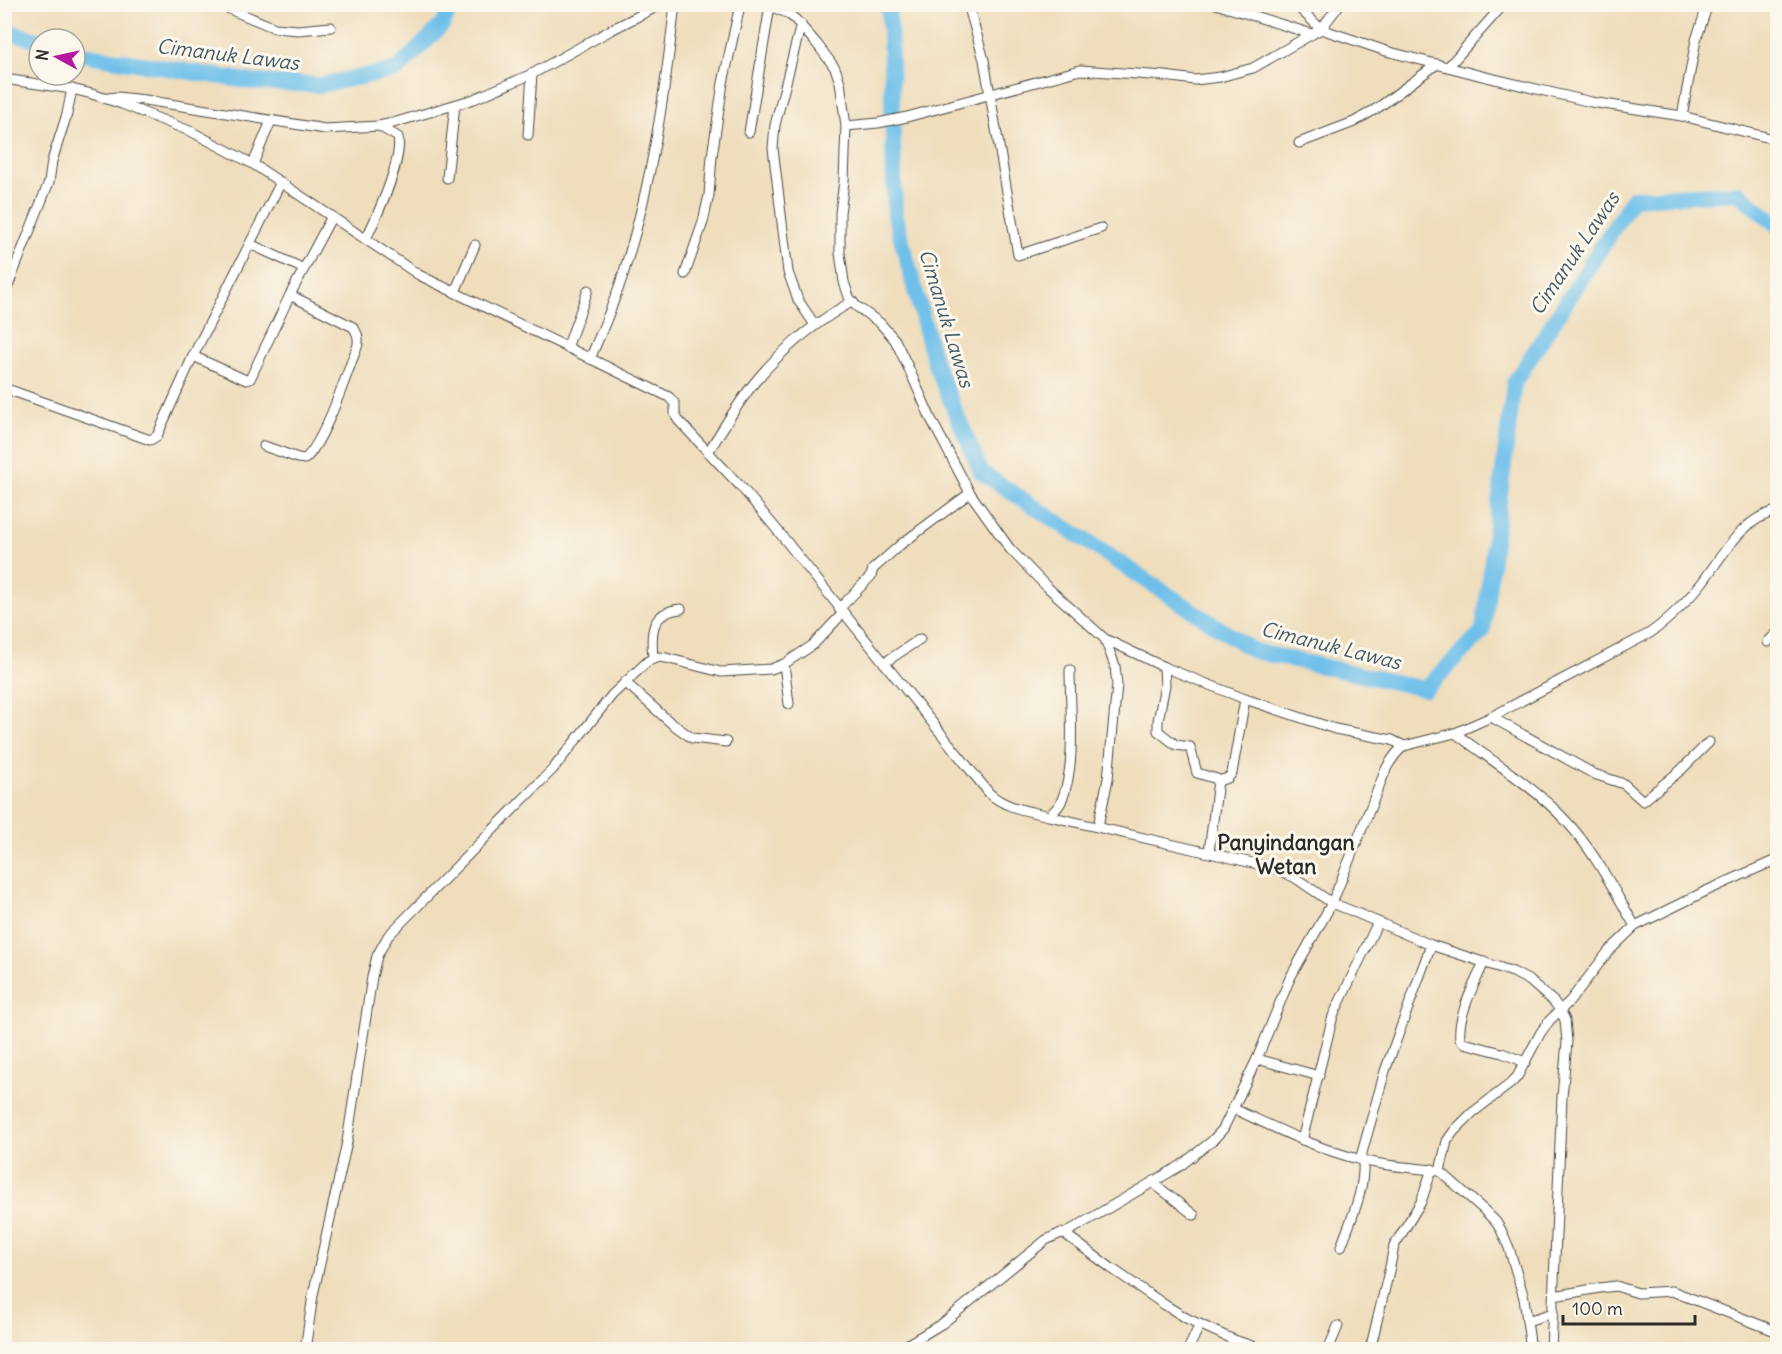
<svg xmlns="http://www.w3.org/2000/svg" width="1782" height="1354" font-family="Delius,sans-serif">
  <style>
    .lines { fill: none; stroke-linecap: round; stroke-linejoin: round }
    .river { stroke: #6ec0ea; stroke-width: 16 }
    .minor-casing { stroke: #484641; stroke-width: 11 }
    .minor { stroke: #fff; stroke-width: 9 }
    .labels { text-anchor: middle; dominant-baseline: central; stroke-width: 6; stroke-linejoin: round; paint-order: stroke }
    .water-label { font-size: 20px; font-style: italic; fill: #3f5864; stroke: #fbf7ec }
    .quarter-label { font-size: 21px; font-weight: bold; fill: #2b2b2b; stroke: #fbf7ec }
  </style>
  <rect width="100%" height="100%" fill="#fbf7ec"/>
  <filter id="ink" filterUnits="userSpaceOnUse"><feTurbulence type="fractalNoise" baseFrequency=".0167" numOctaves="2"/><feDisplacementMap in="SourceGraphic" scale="12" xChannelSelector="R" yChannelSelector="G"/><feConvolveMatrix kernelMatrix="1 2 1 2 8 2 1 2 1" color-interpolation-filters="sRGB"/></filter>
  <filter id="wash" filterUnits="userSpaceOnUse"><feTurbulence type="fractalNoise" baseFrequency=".008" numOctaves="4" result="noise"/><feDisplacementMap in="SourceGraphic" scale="24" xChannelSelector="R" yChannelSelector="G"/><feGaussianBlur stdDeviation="1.35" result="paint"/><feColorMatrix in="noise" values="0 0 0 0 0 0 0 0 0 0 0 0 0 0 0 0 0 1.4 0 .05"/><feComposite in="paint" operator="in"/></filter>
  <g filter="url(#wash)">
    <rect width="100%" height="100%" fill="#efddbb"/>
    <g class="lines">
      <!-- river -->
      <g class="river">
        <path d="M 888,4 L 890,28 L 895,216 L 935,364 L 981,472 L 1254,651 L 1425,689 L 1483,631 L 1514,383 L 1633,198 L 1738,193 L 1778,226"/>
        <path d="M 4,30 L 39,41"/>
        <path d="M 75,53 L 253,82 L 320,85 L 397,70 L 443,24 L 452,4"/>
      </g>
    </g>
  </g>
  <g filter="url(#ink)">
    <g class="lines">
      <defs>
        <g id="minor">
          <path d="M 223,4 L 227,8 L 275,28 L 298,30 L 331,27"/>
          <path d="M 750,4 L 770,6 L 787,13 L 795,19 L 817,44 L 835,68 L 840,82 L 846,126 L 844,181 L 840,213 L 840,253 L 844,282 L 849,297 L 856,306 L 880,323 L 895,340 L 909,369 L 931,419 L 970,493 L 1010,549 L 1045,585 L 1105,639 L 1164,667 L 1245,699 L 1335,729 L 1392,740 L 1404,746"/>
          <path d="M 968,4 L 984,60 L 1018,255 L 1101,228"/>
          <path d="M 1216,4 L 1312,34"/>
          <path d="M 1295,4 L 1321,29 L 1340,4"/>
          <path d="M 801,24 L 775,125 L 773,148 L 788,272 L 798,300 L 815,325"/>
          <path d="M 1448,67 L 1504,4"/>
          <path d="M 4,79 L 72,89 L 92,94 L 122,104 L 192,132 L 253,164 L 419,275 L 669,397 L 675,404 L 675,414 L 678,420 L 743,489 L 778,531 L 989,793 C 1005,808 1029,811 1049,816 L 1270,867 L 1294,877 L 1332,903 L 1352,911 L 1431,945 L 1513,972 L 1530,981 L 1554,1002 L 1560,1010 L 1565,1020 L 1567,1042 L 1562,1097 L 1551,1350"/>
          <path d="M 108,98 L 117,97 L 145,100 L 325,129 L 379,126 L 393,123 L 474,99 L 532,74 L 611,30 L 662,4"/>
          <path d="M 1682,116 L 1696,40 L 1708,4"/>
          <path d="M 846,126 L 878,123 L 907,117 L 1080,70 L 1165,76 L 1195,80 L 1220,77 L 1253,68 L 1321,29 L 1386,51 L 1482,76 L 1591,102 L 1682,116 L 1778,140"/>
          <path d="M 749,132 L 770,6"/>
          <path d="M 528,135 L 532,74"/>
          <path d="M 1299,143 L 1354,122 L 1379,107 L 1437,64"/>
          <path d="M 253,164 L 271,121"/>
          <path d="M 447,178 L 455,105"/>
          <path d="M 366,239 C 377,216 403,161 398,137 L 379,126"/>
          <path d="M 250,244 L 304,269"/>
          <path d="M 685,274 L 703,222 L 709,195 L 712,156 L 723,83 L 740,5"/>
          <path d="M 455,292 L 475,245"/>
          <path d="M 4,296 L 49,182 L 52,161 L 67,114 L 72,89"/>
          <path d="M 567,348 L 588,290"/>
          <path d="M 193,356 L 246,380 L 250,379 L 290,295 L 332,216"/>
          <path d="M 590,359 C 603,328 617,297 626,265 C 652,181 665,92 675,4"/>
          <path d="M 4,388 L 150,440 L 157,436 L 193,356 L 281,182"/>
          <path d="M 264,446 L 298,458 L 305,459 C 322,444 341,390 350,366 C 352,359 356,352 358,344 C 359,337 357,332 353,327 L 290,295"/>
          <path d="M 708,452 C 723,429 737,404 755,382 C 781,350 815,323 851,302"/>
          <path d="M 839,609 L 871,576 L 873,569 L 900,545 L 970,493"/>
          <path d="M 1768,642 L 1778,632"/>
          <path d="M 653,658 C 651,633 650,612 681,609"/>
          <path d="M 884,663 L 920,639"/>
          <path d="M 784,664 L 789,704"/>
          <path d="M 1164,667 L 1165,685 L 1158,721 L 1158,731 L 1176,745 L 1190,747 L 1197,773 L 1217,779 L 1218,781 L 1209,852"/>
          <path d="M 625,682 L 671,723 L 692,738 L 726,742"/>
          <path d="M 1491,717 L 1594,774 L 1624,784 L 1643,801 L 1681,770 L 1709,742"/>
          <path d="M 1455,733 C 1493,762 1534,786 1567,822 C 1595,852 1614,891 1635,926"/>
          <path d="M 1218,781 L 1228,778 L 1232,773 L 1245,699"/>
          <path d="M 1049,816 C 1053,812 1058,808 1061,802 C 1077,767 1070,708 1070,670"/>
          <path d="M 1098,826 L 1108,779 L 1117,685 L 1115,666 L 1105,639"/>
          <path d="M 1484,962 C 1475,983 1457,1016 1460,1039 L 1464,1043 L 1502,1053 L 1525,1062"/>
          <path d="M 1257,1059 L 1319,1076"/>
          <path d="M 1234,1109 C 1276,1128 1317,1149 1362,1160 C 1387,1167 1414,1167 1440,1171"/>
          <path d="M 1302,1140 L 1333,1016 L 1378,922"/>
          <path d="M 1360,1160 L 1385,1071 L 1431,945"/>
          <path d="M 1152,1182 L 1194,1215"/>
          <path d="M 1064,1234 L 1180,1166 L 1212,1141 L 1223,1129 L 1257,1059 L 1290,978 L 1332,903 L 1386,769 C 1391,760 1396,752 1404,746 L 1455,733 L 1491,717 L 1650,633 C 1670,619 1686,602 1701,584 C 1721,558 1742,517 1778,511"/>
          <path d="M 1341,1247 C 1351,1219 1365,1191 1363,1161"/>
          <path d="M 1554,1296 L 1599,1288 L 1616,1286 L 1638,1293 L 1672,1291 L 1778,1332"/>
          <path d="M 1527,1321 L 1553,1313"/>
          <path d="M 305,1350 L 313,1295 L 347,1142 L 372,977 L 377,956 L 388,936 L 553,769 L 612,695 L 648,661 L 659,657 L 666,658 L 721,672 L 771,669 L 784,664 L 813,645 L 843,613"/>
          <path d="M 898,1350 L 943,1323 L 1046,1240 L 1061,1233 L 1065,1234 L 1111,1268 L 1165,1305 L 1188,1319 L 1234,1340 L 1264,1350"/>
          <path d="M 1188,1350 L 1200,1324"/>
          <path d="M 1328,1350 L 1338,1326"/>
          <path d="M 1370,1350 L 1390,1267 L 1394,1246 L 1421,1202 L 1432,1169"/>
          <path d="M 1531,1350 L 1524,1298 L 1509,1248 L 1501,1230 L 1496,1222 L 1484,1210 L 1440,1171 L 1447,1141 L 1454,1131 L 1472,1113 L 1510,1084 L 1517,1077 L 1541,1032 L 1550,1020 L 1570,1001 L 1608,952 L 1635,926 L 1706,891 L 1778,859"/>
        </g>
      </defs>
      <!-- minor casing -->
      <use href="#minor" class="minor-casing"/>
      <!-- minor -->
      <use href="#minor" class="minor"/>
    </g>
  </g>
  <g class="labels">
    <!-- water labels -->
    <g class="water-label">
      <text transform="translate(228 54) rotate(7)">Cimanuk Lawas</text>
      <text transform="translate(1574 253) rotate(-56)">Cimanuk Lawas</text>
      <text transform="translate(947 318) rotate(73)">Cimanuk Lawas</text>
      <text transform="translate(1331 645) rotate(14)">Cimanuk Lawas</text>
    </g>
    <!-- quarter labels -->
    <g class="quarter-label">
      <text x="1286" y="842">Panyindangan<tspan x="1286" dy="24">Wetan</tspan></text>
    </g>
  </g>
  <!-- margin -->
  <rect width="1782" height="1354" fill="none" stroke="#fbf7ec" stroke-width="24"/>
  <!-- north arrow -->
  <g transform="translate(57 57) rotate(278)"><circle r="28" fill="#fbf7ec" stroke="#a8a59f" stroke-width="1.5"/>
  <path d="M0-4.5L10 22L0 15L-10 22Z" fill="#b5179e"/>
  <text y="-9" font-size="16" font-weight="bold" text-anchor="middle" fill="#2b2b2b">N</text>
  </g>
  <!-- scale -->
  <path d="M1563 1315v9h132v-9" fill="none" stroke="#2b2b2b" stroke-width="3"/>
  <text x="1572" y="1315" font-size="18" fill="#2b2b2b" stroke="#fbf7ec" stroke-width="4.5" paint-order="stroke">100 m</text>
</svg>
